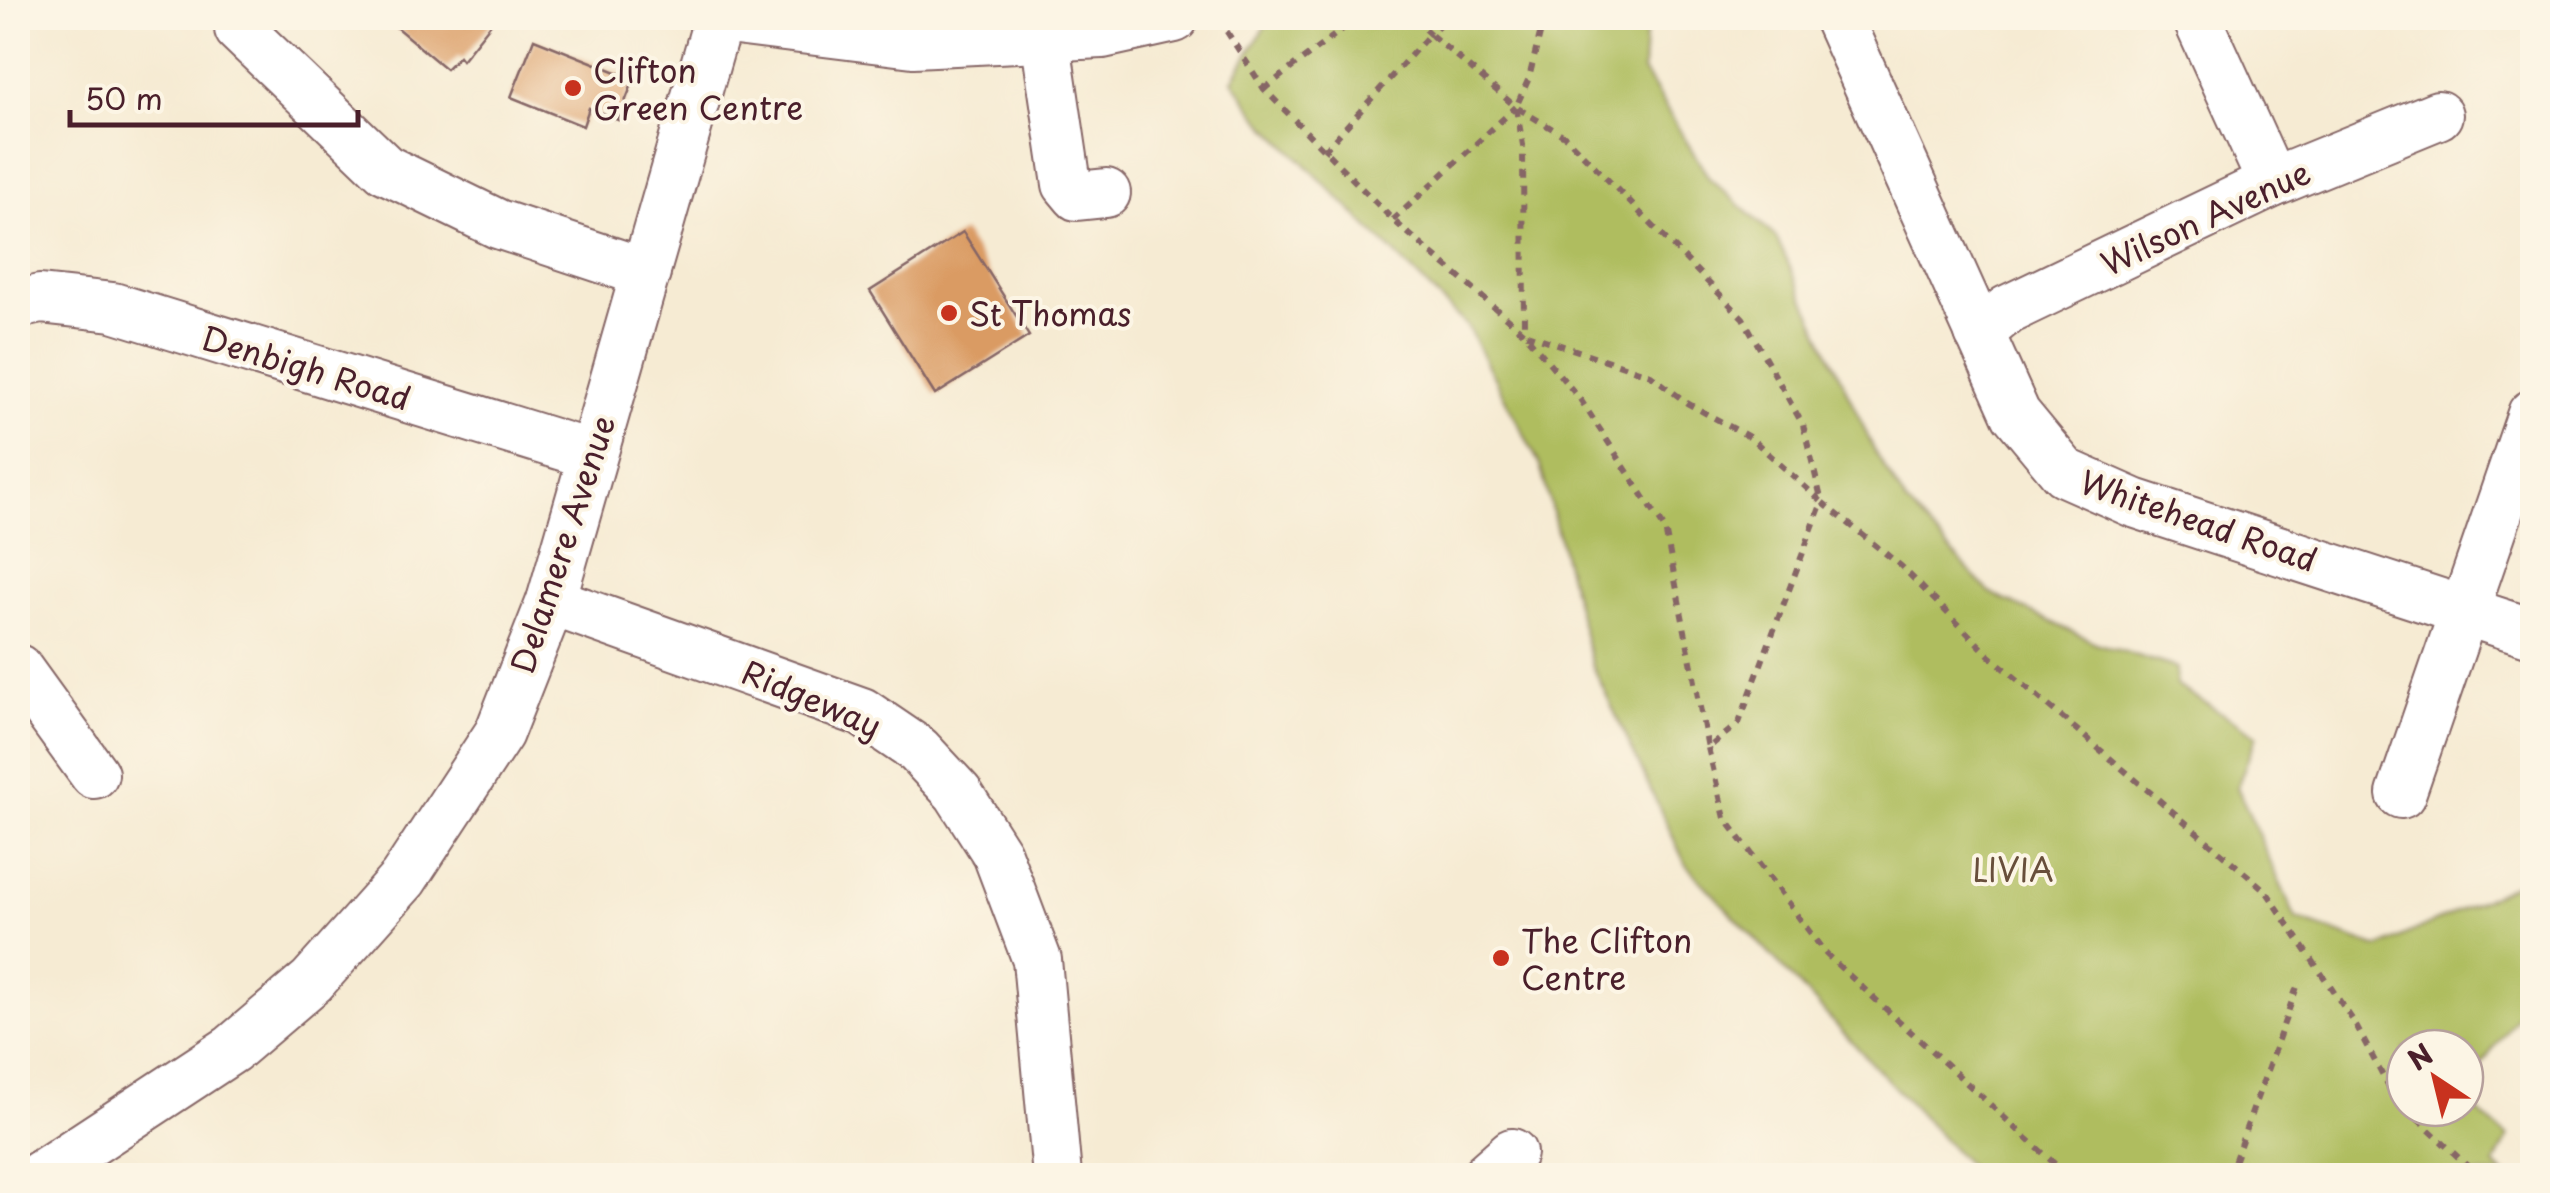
<svg xmlns="http://www.w3.org/2000/svg" width="2550" height="1193" font-family="'Playpen Sans',sans-serif">
  <style>
    .green { fill: #afbd5f; stroke: #7c6e45; stroke-width: 2.5 }
    .building { fill: #da9b64 }
    .lines { fill: none; stroke-linecap: round; stroke-linejoin: round }
    .minor-casing { stroke: #866666; stroke-width: 52 }
    .path { stroke: #866666; stroke-width: 6; stroke-dasharray: 8 8; stroke-linecap: butt }
    .minor { stroke: #fff; stroke-width: 48 }
    .poi-dot { fill: #c8321e; stroke: #fcf5e5; stroke-width: 4 }
    .labels { text-anchor: middle; dominant-baseline: central; stroke-width: 8; stroke-linejoin: round; paint-order: stroke }
    .poi-label { font-size: 32px; fill: #4a1f2b; stroke: #fcf5e5; text-anchor: start }
    .street-label { font-size: 32px; fill: #4a1f2b; stroke: #fcf5e5 }
    .park-label { font-size: 32px; fill: #684e3b; stroke: #fcf5e5 }
  </style>
  <rect width="100%" height="100%" fill="#fcf5e5"/>
  <filter id="ink" filterUnits="userSpaceOnUse"><feTurbulence type="fractalNoise" baseFrequency=".01" numOctaves="2"/><feDisplacementMap in="SourceGraphic" scale="20" xChannelSelector="R" yChannelSelector="G"/><feConvolveMatrix kernelMatrix="1 2 1 2 8 2 1 2 1" color-interpolation-filters="sRGB"/></filter>
  <filter id="wash" filterUnits="userSpaceOnUse"><feTurbulence type="fractalNoise" baseFrequency=".0048" numOctaves="4" result="noise"/><feDisplacementMap in="SourceGraphic" scale="40" xChannelSelector="R" yChannelSelector="G"/><feGaussianBlur stdDeviation="2.25" result="paint"/><feColorMatrix in="noise" values="0 0 0 0 0 0 0 0 0 0 0 0 0 0 0 0 0 1.4 0 .05"/><feComposite in="paint" operator="in"/></filter>
  <g filter="url(#wash)">
    <rect width="100%" height="100%" fill="#f6ebd3"/>
    <!-- green -->
    <path class="green" d="M 1270,18 L 1646,18 L 1643,71 L 1709,178 L 1776,237 L 1875,452 L 1906,503 L 1990,593 L 2096,643 L 2177,668 L 2176,685 L 2257,735 L 2237,787 L 2296,919 L 2379,948 L 2527,879 L 2532,872 L 2532,995 L 2465,1088 L 2465,1048 L 2405,1048 L 2405,1108 L 2465,1108 L 2465,1101 L 2508,1137 L 2495,1165 L 2505,1175 L 1977,1175 L 1686,865 L 1591,662 L 1540,465 L 1467,326 L 1260,119 L 1233,80 Z"/>
    <g id="blocks">
      <!-- building -->
      <g class="building">
        <path d="M 385,18 L 489,18 L 493,21 L 462,60 L 459,56 L 446,69 Z"/>
        <path d="M 534,39 L 634,79 L 618,120 L 589,108 L 583,126 L 511,97 Z"/>
        <path d="M 963,232 L 1029,336 L 935,395 L 870,291 Z"/>
      </g>
    </g>
  </g>
  <g filter="url(#ink)">
    <use href="#blocks" fill-opacity="0" stroke="#866666" stroke-width="2.5"/>
    <g class="lines">
      <defs>
        <g id="minor">
          <path d="M 712,18 L 913,43 L 1102,34 L 1174,18"/>
          <path d="M 1838,18 L 2016,414 L 2064,472 L 2134,503 L 2532,633"/>
          <path d="M 2197,18 L 2272,183"/>
          <path d="M 239,29 L 385,169 L 498,224 L 646,273"/>
          <path d="M 1045,36 L 1067,184 L 1077,196 L 1106,193"/>
          <path d="M 18,304 L 40,299 L 113,307 L 592,455"/>
          <path d="M 1979,333 L 2007,310 L 2272,183 L 2438,115"/>
          <path d="M 551,601 L 862,712 L 918,750 L 958,793 L 997,854 L 1037,960 L 1057,1176"/>
          <path d="M 18,669 L 94,774"/>
          <path d="M 2401,794 L 2532,414"/>
          <path d="M 39,1176 L 232,1049 L 312,981 L 403,879 L 499,733 L 551,601 L 718,20"/>
          <path d="M 1486,1176 L 1512,1153"/>
        </g>
      </defs>
      <!-- minor casing -->
      <use href="#minor" class="minor-casing"/>
      <!-- path -->
      <g class="path">
        <path d="M 1218,18 L 1264,89 L 1393,220 L 1524,333 L 1580,399 L 1665,529 L 1708,748 L 1739,723 L 1822,502 L 1751,438 L 1687,403 L 1651,375 L 1524,333"/>
        <path d="M 1413,18 L 1430,34 L 1446,18"/>
        <path d="M 1544,18 L 1529,78 L 1516,107 L 1566,137 L 1743,318 L 1803,425 L 1822,502 L 1901,566 L 1990,656 L 2266,891 L 2354,1022 L 2394,1097 L 2405,1107"/>
        <path d="M 1264,89 L 1357,18"/>
        <path d="M 1324,151 L 1430,34 L 1516,107 L 1523,145 L 1524,332"/>
        <path d="M 1393,220 L 1516,107"/>
        <path d="M 1708,748 L 1725,818 L 1826,954 L 2068,1176"/>
        <path d="M 2406,1108 L 2478,1176"/>
        <path d="M 2229,1176 L 2297,987"/>
      </g>
      <!-- minor -->
      <use href="#minor" class="minor"/>
    </g>
  </g>
  <!-- markers -->
  <g class="poi-dot">
    <circle cx="573" cy="88" r="10"/>
    <circle cx="949" cy="313" r="10"/>
    <circle cx="1501" cy="958" r="10"/>
  </g>
  <g class="labels">
    <!-- poi labels -->
    <g class="poi-label">
      <text x="593" y="70">Clifton<tspan x="593" dy="37">Green Centre</tspan></text>
      <text x="969" y="313">St Thomas</text>
      <text x="1521" y="940">The Clifton<tspan x="1521" dy="37">Centre</tspan></text>
    </g>
    <!-- street labels -->
    <g class="street-label">
      <text transform="translate(2205 217) rotate(-25)">Wilson Avenue</text>
      <text transform="translate(306 367) rotate(17)">Denbigh Road</text>
      <text transform="translate(2199 520) rotate(19)">Whitehead Road</text>
      <text transform="translate(562 544) rotate(-72)">Delamere Avenue</text>
      <text transform="translate(812 698) rotate(23)">Ridgeway</text>
    </g>
    <!-- park labels -->
    <g class="park-label">
      <text x="2013" y="869">LIVIA</text>
    </g>
  </g>
  <!-- margin -->
  <rect width="2550" height="1193" fill="none" stroke="#fcf5e5" stroke-width="60"/>
  <!-- north arrow -->
  <g transform="translate(2435 1078) rotate(325)"><circle r="48" fill="#fcf5e5" stroke="#b59f9b" stroke-width="2.5"/>
  <path d="M0-8L18 38L0 25L-18 38Z" fill="#c8321e"/>
  <text y="-15" font-size="28" font-weight="bold" text-anchor="middle" fill="#4a1f2b">N</text>
  </g>
  <!-- scale -->
  <path d="M70 110v15h288v-15" fill="none" stroke="#4a1f2b" stroke-width="5"/>
  <text x="85" y="110" font-size="30" fill="#4a1f2b" stroke="#fcf5e5" stroke-width="8" paint-order="stroke">50 m</text>
</svg>
